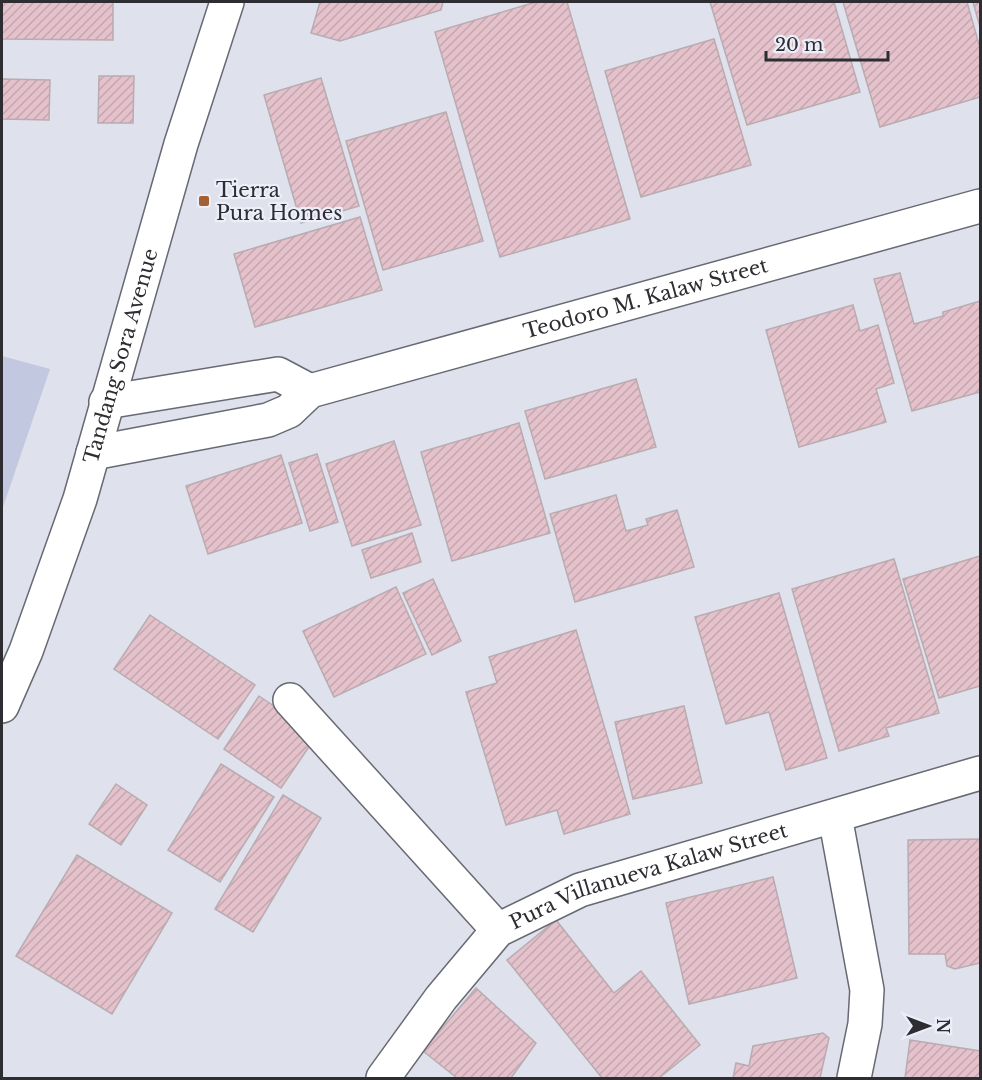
<svg xmlns="http://www.w3.org/2000/svg" width="982" height="1080" font-family="'Libre Baskerville',serif">
  <style>
    .green { fill: #c3c8e1 }
    .building { fill: url(#building-hatch); stroke: #b9acb0; stroke-width: 1.5 }
    .lines { fill: none; stroke-linecap: round; stroke-linejoin: round }
    .street-casing { stroke: #676973; stroke-width: 36 }
    .secondary-casing { stroke: #676973; stroke-width: 36 }
    .street { stroke: #fff; stroke-width: 33 }
    .secondary { stroke: #fff; stroke-width: 33 }
    .poi-dot { fill: #a46032; stroke: #eceffa; stroke-width: 2 }
    .labels { text-anchor: middle; dominant-baseline: central; stroke-width: 4.5; stroke-linejoin: round; paint-order: stroke }
    .poi-label { font-size: 20px; fill: #2d2d32; stroke: #eceffa; text-anchor: start }
    .street-label { font-size: 20px; fill: #2d2d32; stroke: #eceffa }
  </style>
  <defs>
    <pattern id="building-hatch" width="6" height="6" patternUnits="userSpaceOnUse" patternTransform="scale(1.5)"><rect width="6" height="6" fill="#e4c1cb"/><path d="M-1 1l2-2M0 6l6-6M5 7l2-2" fill="none" stroke="#c4a6af"/></pattern>
  </defs>
  <rect width="100%" height="100%" fill="#dfe1ec"/>
  <!-- green -->
  <path class="green" d="M 2,356 L 50,369 L 2,510 Z"/>
  <!-- building -->
  <g class="building">
    <path d="M 2,2 L 113,2 L 113,40 L 2,39 Z"/>
    <path d="M 320,2 L 443,2 L 441,10 L 340,41 L 311,33 Z"/>
    <path d="M 536,2 L 567,2 L 630,219 L 500,257 L 435,32 Z"/>
    <path d="M 710,2 L 834,2 L 860,92 L 747,125 Z"/>
    <path d="M 843,2 L 967,2 L 980,48 L 980,97 L 880,127 Z"/>
    <path d="M 973,2 L 980,2 L 980,27 Z"/>
    <path d="M 714,39 L 751,165 L 641,197 L 605,71 Z"/>
    <path d="M 99,76 L 134,76 L 133,123 L 98,123 Z"/>
    <path d="M 321,78 L 359,206 L 301,223 L 264,95 Z"/>
    <path d="M 2,79 L 50,80 L 49,120 L 2,119 Z"/>
    <path d="M 446,112 L 483,241 L 383,270 L 346,141 Z"/>
    <path d="M 360,217 L 382,290 L 255,327 L 234,254 Z"/>
    <path d="M 900,273 L 914,324 L 943,316 L 943,312 L 980,301 L 980,392 L 912,411 L 874,279 Z"/>
    <path d="M 853,305 L 860,331 L 878,325 L 894,383 L 876,389 L 886,422 L 799,447 L 766,330 Z"/>
    <path d="M 636,379 L 656,447 L 545,479 L 525,411 Z"/>
    <path d="M 519,423 L 550,533 L 452,561 L 421,452 Z"/>
    <path d="M 394,441 L 421,525 L 352,546 L 326,464 Z"/>
    <path d="M 317,454 L 338,522 L 310,531 L 289,463 Z"/>
    <path d="M 281,455 L 302,523 L 208,554 L 186,486 Z"/>
    <path d="M 616,495 L 626,531 L 648,525 L 646,519 L 677,510 L 694,567 L 575,602 L 550,514 Z"/>
    <path d="M 412,533 L 421,562 L 371,578 L 362,550 Z"/>
    <path d="M 980,556 L 980,686 L 939,698 L 903,579 Z"/>
    <path d="M 894,559 L 939,713 L 886,728 L 889,736 L 839,751 L 792,589 Z"/>
    <path d="M 433,579 L 461,641 L 432,655 L 403,593 Z"/>
    <path d="M 396,587 L 426,654 L 334,697 L 303,631 Z"/>
    <path d="M 779,593 L 827,758 L 786,770 L 769,712 L 726,724 L 695,617 Z"/>
    <path d="M 150,615 L 255,685 L 218,739 L 114,669 Z"/>
    <path d="M 576,630 L 630,814 L 564,834 L 557,810 L 506,825 L 466,692 L 497,683 L 489,657 Z"/>
    <path d="M 259,696 L 317,735 L 281,788 L 224,749 Z"/>
    <path d="M 684,706 L 702,783 L 633,799 L 615,722 Z"/>
    <path d="M 221,764 L 274,797 L 220,882 L 168,850 Z"/>
    <path d="M 116,784 L 147,805 L 121,845 L 89,824 Z"/>
    <path d="M 283,795 L 321,818 L 253,932 L 215,909 Z"/>
    <path d="M 980,839 L 980,963 L 955,969 L 947,966 L 945,954 L 909,954 L 908,840 Z"/>
    <path d="M 77,855 L 172,913 L 112,1014 L 16,956 Z"/>
    <path d="M 773,877 L 797,978 L 689,1004 L 666,903 Z"/>
    <path d="M 556,920 L 614,993 L 641,971 L 700,1045 L 659,1078 L 602,1078 L 507,960 Z"/>
    <path d="M 476,988 L 536,1043 L 511,1078 L 457,1078 L 423,1051 Z"/>
    <path d="M 823,1033 L 829,1038 L 820,1078 L 733,1078 L 736,1063 L 749,1066 L 753,1046 Z"/>
    <path d="M 910,1040 L 980,1051 L 980,1078 L 905,1078 Z"/>
  </g>
  <g class="lines">
    <defs>
      <g id="street">
        <path d="M 106,402 L 278,374 L 310,391"/>
        <path id="s1" d="M 93,453 L 268,420 L 289,411 L 310,391 L 980,206"/>
        <path d="M 290,700 L 498,930"/>
        <path d="M 835,816 L 867,990 L 865,1024 L 854,1078"/>
        <path id="s2" d="M 383,1078 L 441,998 L 498,930 L 580,890 L 980,773"/>
      </g>
      <g id="secondary">
        <path id="s3" d="M 2,706 L 26,651 L 80,499 L 181,144 L 227,2"/>
      </g>
    </defs>
    <!-- street casing -->
    <use href="#street" class="street-casing"/>
    <!-- secondary casing -->
    <use href="#secondary" class="secondary-casing"/>
    <!-- street -->
    <use href="#street" class="street"/>
    <!-- secondary -->
    <use href="#secondary" class="secondary"/>
  </g>
  <!-- markers -->
  <rect class="poi-dot" x="198" y="195" width="12" height="12" rx="3"/>
  <g class="labels">
    <!-- poi labels -->
    <g class="poi-label">
      <text x="216" y="190">Tierra<tspan x="216" dy="23">Pura Homes</tspan></text>
    </g>
    <!-- street labels -->
    <g class="street-label">
      <text stroke="none"><textPath href="#s1" startOffset="578">Teodoro M. Kalaw Street</textPath></text>
      <text stroke="none"><textPath href="#s3" startOffset="370">Tandang Sora Avenue</textPath></text>
      <text stroke="none"><textPath href="#s2" startOffset="348">Pura Villanueva Kalaw Street</textPath></text>
    </g>
  </g>
  <!-- border -->
  <rect width="982" height="1080" fill="none" stroke="#2d2d32" stroke-width="6"/>
  <!-- north arrow -->
  <g transform="translate(928 1026) rotate(90)" stroke="#eceffa" stroke-width="4.5" paint-order="stroke">
  <path d="M0-4.5L10 22L0 15L-10 22Z" fill="#2d2d32"/>
  <text y="-9" font-size="16" font-weight="bold" text-anchor="middle" fill="#2d2d32">N</text>
  </g>
  <!-- scale -->
  <path d="M766 51v9h122v-9" fill="none" stroke="#2d2d32" stroke-width="3"/>
  <text x="775" y="51" font-size="18" fill="#2d2d32" stroke="#eceffa" stroke-width="4.5" paint-order="stroke">20 m</text>
</svg>
